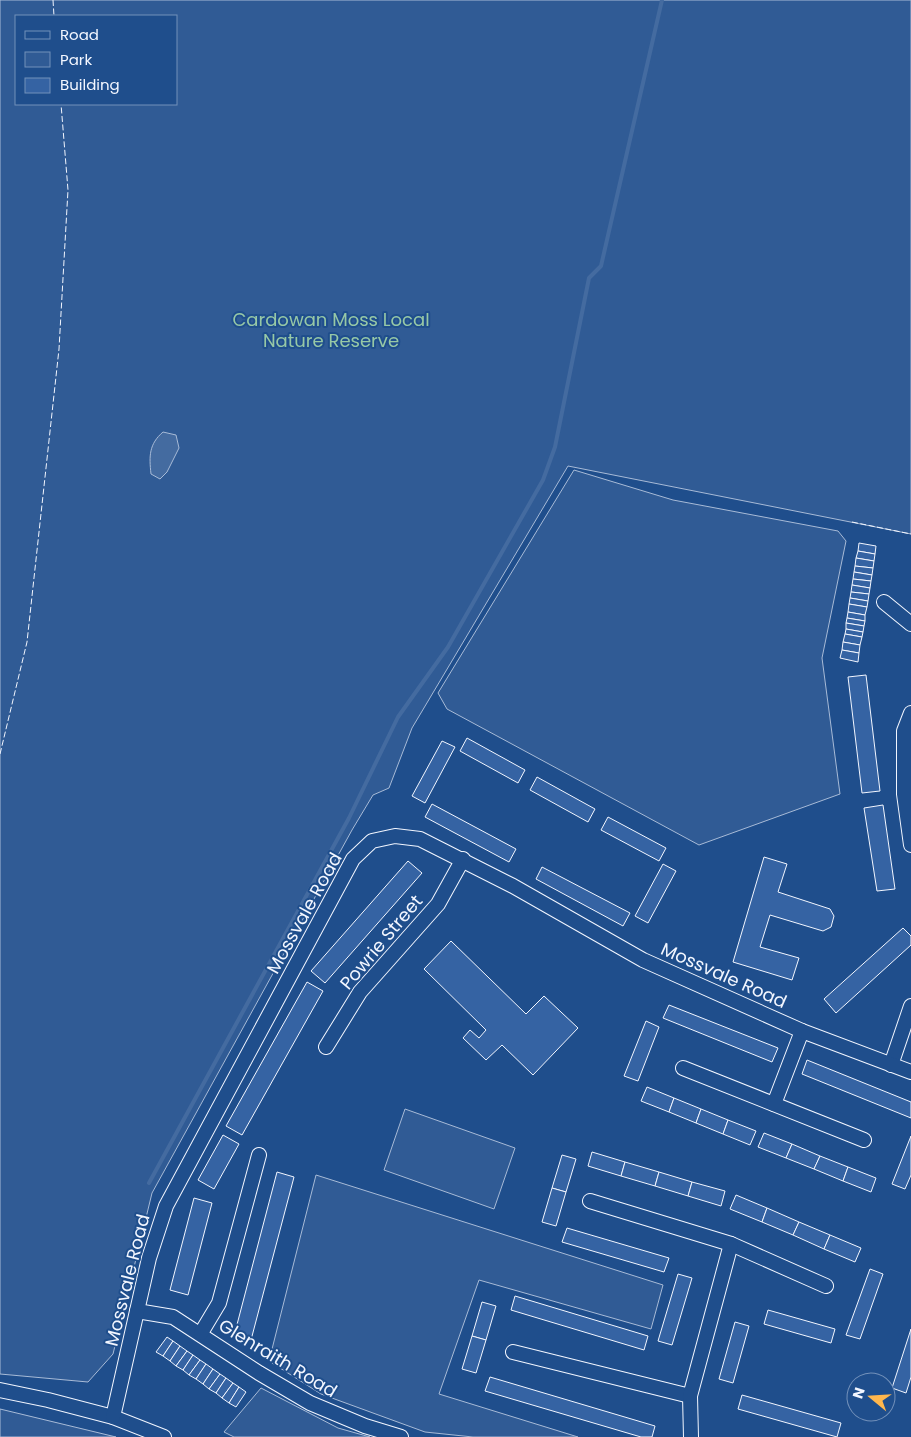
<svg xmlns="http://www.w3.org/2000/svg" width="911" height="1437" font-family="Poppins,sans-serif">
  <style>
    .green { fill: #305b95; stroke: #a8bbd7; fill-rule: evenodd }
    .water { fill: #446ba0; stroke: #a8bbd7 }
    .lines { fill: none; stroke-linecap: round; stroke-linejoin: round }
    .stream { stroke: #446ba0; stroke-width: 4 }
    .building { fill: #3563a3; stroke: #f2f6ff }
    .minor-casing { stroke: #f2f6ff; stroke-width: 16 }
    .minor { stroke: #1f4e8c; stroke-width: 14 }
    .fence { stroke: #f2f6ff; stroke-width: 1; stroke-dasharray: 6 2.5; stroke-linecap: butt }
    .labels { text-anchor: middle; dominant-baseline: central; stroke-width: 4; stroke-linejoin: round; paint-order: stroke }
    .park-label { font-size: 18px; fill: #97c8a6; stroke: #1f4e8c }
    .street-label { font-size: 18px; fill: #f2f6ff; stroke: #1f4e8c }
  </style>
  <rect width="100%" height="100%" fill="#1f4e8c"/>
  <!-- green -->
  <g class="green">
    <path d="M 0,0 L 911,0 L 911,534 L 568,466 L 412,728 L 389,788 L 373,795 L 352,830 L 152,1193 L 113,1354 L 88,1382 L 0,1374 ZM 16,16 L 176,16 L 176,104 L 16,104 Z"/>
    <path d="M 574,470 L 673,500 L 838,531 L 846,541 L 822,658 L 840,794 L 699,845 L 447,709 L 438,693 Z"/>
    <path d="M 405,1109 L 515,1148 L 494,1209 L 384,1170 Z"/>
    <path d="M 316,1175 L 663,1285 L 651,1329 L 479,1280 L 439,1394 L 578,1437 L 473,1437 L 425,1432 L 321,1394 L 269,1361 Z"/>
    <path d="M 261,1388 L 338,1428 L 370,1437 L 234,1437 L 224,1432 Z"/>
    <path d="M 0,1409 L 116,1437 L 0,1437 Z"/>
  </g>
  <!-- water -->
  <path class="water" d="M 163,432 L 176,435 L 179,448 L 167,472 L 160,479 L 151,474 C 149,456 149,444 163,432 Z"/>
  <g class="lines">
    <!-- stream -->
    <path class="stream" d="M 149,1183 L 349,818 L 398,717 L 448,647 L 543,480 L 555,447 L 589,278 L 601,266 L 662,0"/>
  </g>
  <!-- building -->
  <g class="building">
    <path d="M 859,543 L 876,546 L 875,554 L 858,551 Z"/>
    <path d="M 858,551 L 875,554 L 874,561 L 856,558 Z"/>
    <path d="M 856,558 L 874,561 L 873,568 L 855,566 Z"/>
    <path d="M 855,566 L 873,568 L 872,575 L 854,572 Z"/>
    <path d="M 854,572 L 872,575 L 871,581 L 853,579 Z"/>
    <path d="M 853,579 L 871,581 L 870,588 L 852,585 Z"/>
    <path d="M 852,585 L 870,588 L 869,594 L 851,592 Z"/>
    <path d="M 851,592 L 869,594 L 868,601 L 850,598 Z"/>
    <path d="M 850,598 L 868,601 L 867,607 L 849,604 Z"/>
    <path d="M 849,604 L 867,607 L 865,615 L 848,612 Z"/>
    <path d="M 848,612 L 865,615 L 865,621 L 847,618 Z"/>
    <path d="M 847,618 L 865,621 L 864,626 L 846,623 Z"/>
    <path d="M 846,623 L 864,626 L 863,632 L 846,629 Z"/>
    <path d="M 846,629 L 863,632 L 862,637 L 845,634 Z"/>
    <path d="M 845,634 L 862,637 L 860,645 L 843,642 Z"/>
    <path d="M 843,642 L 860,645 L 859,653 L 842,650 Z"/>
    <path d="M 842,650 L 859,653 L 858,662 L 840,658 Z"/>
    <path d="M 866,675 L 880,791 L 862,793 L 848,677 Z"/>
    <path d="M 467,738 L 525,770 L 518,783 L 460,751 Z"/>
    <path d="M 442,741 L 455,747 L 425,803 L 412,796 Z"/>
    <path d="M 537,777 L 595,809 L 588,822 L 530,790 Z"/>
    <path d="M 432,804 L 516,849 L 509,862 L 425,817 Z"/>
    <path d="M 883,805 L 895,889 L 877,891 L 864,808 Z"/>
    <path d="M 608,817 L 666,848 L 659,861 L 601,830 Z"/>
    <path d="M 764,857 L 787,864 L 778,892 L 830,909 L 834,916 L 831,927 L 823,931 L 770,915 L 760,947 L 799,958 L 792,980 L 733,962 Z"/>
    <path d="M 408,861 L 422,873 L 325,983 L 311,971 Z"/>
    <path d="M 663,864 L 676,871 L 648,923 L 635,916 Z"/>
    <path d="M 542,867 L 630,913 L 623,926 L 536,879 Z"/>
    <path d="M 903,928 L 911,936 L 911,945 L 836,1013 L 824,999 Z"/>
    <path d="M 451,941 L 526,1014 L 544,996 L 578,1028 L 533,1075 L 502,1045 L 486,1060 L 463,1038 L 470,1030 L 479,1038 L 486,1030 L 424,969 Z"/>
    <path d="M 307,982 L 323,991 L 242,1135 L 226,1126 Z"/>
    <path d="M 669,1005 L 778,1048 L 772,1062 L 663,1018 Z"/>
    <path d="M 646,1021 L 659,1027 L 638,1081 L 624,1076 Z"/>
    <path d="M 807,1060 L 911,1102 L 911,1118 L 802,1074 Z"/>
    <path d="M 647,1087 L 674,1098 L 669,1112 L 641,1101 Z"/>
    <path d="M 674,1098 L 701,1109 L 696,1123 L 669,1112 Z"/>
    <path d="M 701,1109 L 728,1120 L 723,1134 L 696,1123 Z"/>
    <path d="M 728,1120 L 756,1131 L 750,1145 L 723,1134 Z"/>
    <path d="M 764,1133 L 792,1144 L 786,1158 L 758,1147 Z"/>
    <path d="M 223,1135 L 239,1144 L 214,1189 L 198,1180 Z"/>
    <path d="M 911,1136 L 911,1175 L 905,1189 L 892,1184 Z"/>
    <path d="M 792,1144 L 820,1156 L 814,1169 L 786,1158 Z"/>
    <path d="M 592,1152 L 625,1162 L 621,1176 L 588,1166 Z"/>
    <path d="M 562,1155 L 576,1159 L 566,1192 L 552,1188 Z"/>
    <path d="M 820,1156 L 848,1167 L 843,1181 L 814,1169 Z"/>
    <path d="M 625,1162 L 659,1172 L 655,1186 L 621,1176 Z"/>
    <path d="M 848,1167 L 876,1178 L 871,1192 L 843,1181 Z"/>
    <path d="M 277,1172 L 294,1177 L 251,1340 L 234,1336 Z"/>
    <path d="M 659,1172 L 692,1182 L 688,1196 L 655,1186 Z"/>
    <path d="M 692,1182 L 725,1191 L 721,1206 L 688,1196 Z"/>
    <path d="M 552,1188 L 566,1192 L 556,1226 L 542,1222 Z"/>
    <path d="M 736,1195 L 767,1208 L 762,1222 L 730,1209 Z"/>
    <path d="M 194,1198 L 212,1203 L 188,1295 L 170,1290 Z"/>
    <path d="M 767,1208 L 799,1222 L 793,1235 L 762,1222 Z"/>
    <path d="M 799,1222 L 830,1235 L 824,1249 L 793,1235 Z"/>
    <path d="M 567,1228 L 669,1258 L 664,1272 L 562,1242 Z"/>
    <path d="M 830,1235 L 861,1248 L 855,1262 L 824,1249 Z"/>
    <path d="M 870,1269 L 883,1274 L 860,1339 L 846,1335 Z"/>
    <path d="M 678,1274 L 692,1278 L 672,1345 L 658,1341 Z"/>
    <path d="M 515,1296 L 648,1336 L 644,1350 L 511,1310 Z"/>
    <path d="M 482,1302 L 496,1306 L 486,1340 L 472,1336 Z"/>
    <path d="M 768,1310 L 835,1329 L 831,1343 L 764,1324 Z"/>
    <path d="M 735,1322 L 749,1326 L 733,1383 L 719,1379 Z"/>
    <path d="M 911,1329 L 911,1377 L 906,1393 L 892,1388 Z"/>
    <path d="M 472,1336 L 486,1340 L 476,1373 L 462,1369 Z"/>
    <path d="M 167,1337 L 173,1341 L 163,1356 L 156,1352 Z"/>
    <path d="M 173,1341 L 180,1346 L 170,1361 L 163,1356 Z"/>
    <path d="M 180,1346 L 187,1351 L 176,1366 L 170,1361 Z"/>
    <path d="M 187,1351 L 193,1355 L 183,1370 L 176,1366 Z"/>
    <path d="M 193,1355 L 200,1360 L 189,1375 L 183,1370 Z"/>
    <path d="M 200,1360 L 206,1364 L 196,1379 L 189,1375 Z"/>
    <path d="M 206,1364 L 213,1369 L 203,1384 L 196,1379 Z"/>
    <path d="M 213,1369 L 220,1374 L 209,1389 L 203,1384 Z"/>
    <path d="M 220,1374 L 226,1378 L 216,1393 L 209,1389 Z"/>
    <path d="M 490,1377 L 655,1426 L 652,1437 L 641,1437 L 485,1391 Z"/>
    <path d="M 226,1378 L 233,1383 L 222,1398 L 216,1393 Z"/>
    <path d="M 233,1383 L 239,1387 L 229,1403 L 222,1398 Z"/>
    <path d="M 239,1387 L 246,1392 L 236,1407 L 229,1403 Z"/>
    <path d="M 742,1395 L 841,1423 L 837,1437 L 738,1409 Z"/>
  </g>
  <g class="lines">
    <defs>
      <g id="minor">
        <path d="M 884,602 L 911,624"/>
        <path d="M 911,713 L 904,731 L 904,794 L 911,845"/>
        <path d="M 326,1047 L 360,992 L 438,904 L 463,859"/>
        <path d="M 891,1065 L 911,1006"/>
        <path d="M 683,1068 L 864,1140"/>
        <path d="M 774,1104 L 802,1031"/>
        <path d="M 590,1201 L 731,1244 L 826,1286"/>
        <path d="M 137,1311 L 173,1317 L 259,1373 L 310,1403 L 365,1426 L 401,1437"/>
        <path d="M 201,1333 L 219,1303 L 259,1155"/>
        <path d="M 513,1352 L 690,1396"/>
        <path d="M 0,1390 L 48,1400 L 113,1417 L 164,1437"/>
        <path d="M 113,1417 L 149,1258 L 166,1206 L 353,859 L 372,841 L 395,836 L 420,839 L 513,886 L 643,960 L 802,1031 L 911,1072"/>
        <path d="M 691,1437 L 690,1396 L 731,1244"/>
      </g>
    </defs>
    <!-- minor casing -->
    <use href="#minor" class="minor-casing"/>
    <!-- minor -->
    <use href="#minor" class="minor"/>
    <!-- fence -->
    <g class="fence">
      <path d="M 53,0 L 54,16"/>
      <path d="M 852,522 L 911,534"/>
      <path d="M 0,754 L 27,642 L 59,349 L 68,190 L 61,104"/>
    </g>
  </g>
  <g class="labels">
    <!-- park labels -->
    <g class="park-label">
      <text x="331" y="319">Cardowan Moss Local<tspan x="331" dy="21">Nature Reserve</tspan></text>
    </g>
    <!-- street labels -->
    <g class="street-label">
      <text transform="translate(304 913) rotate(-61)">Mossvale Road</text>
      <text transform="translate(381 942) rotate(-50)">Powrie Street</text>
      <text transform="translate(724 975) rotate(24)">Mossvale Road</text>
      <text transform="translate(127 1280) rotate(-76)">Mossvale Road</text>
      <text transform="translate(278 1358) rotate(31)">Glenraith Road</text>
    </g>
  </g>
  <!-- legend -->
  <rect x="15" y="15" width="162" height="90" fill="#1f4e8c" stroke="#7391ba"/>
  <rect x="25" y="31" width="25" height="8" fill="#1f4e8c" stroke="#7391ba"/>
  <text x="60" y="40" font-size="15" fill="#f2f6ff">Road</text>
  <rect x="25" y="52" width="25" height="15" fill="#305b95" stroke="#7391ba"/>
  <text x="60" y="65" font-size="15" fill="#f2f6ff">Park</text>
  <rect x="25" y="78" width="25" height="15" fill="#3563a3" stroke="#7391ba"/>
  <text x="60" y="90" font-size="15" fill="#f2f6ff">Building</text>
  <!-- north arrow -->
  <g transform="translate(871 1397) rotate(288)"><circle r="24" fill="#1f4e8c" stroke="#7391ba"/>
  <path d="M0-4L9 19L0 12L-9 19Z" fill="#ffb74d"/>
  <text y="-8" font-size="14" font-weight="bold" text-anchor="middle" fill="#f2f6ff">N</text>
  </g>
</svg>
